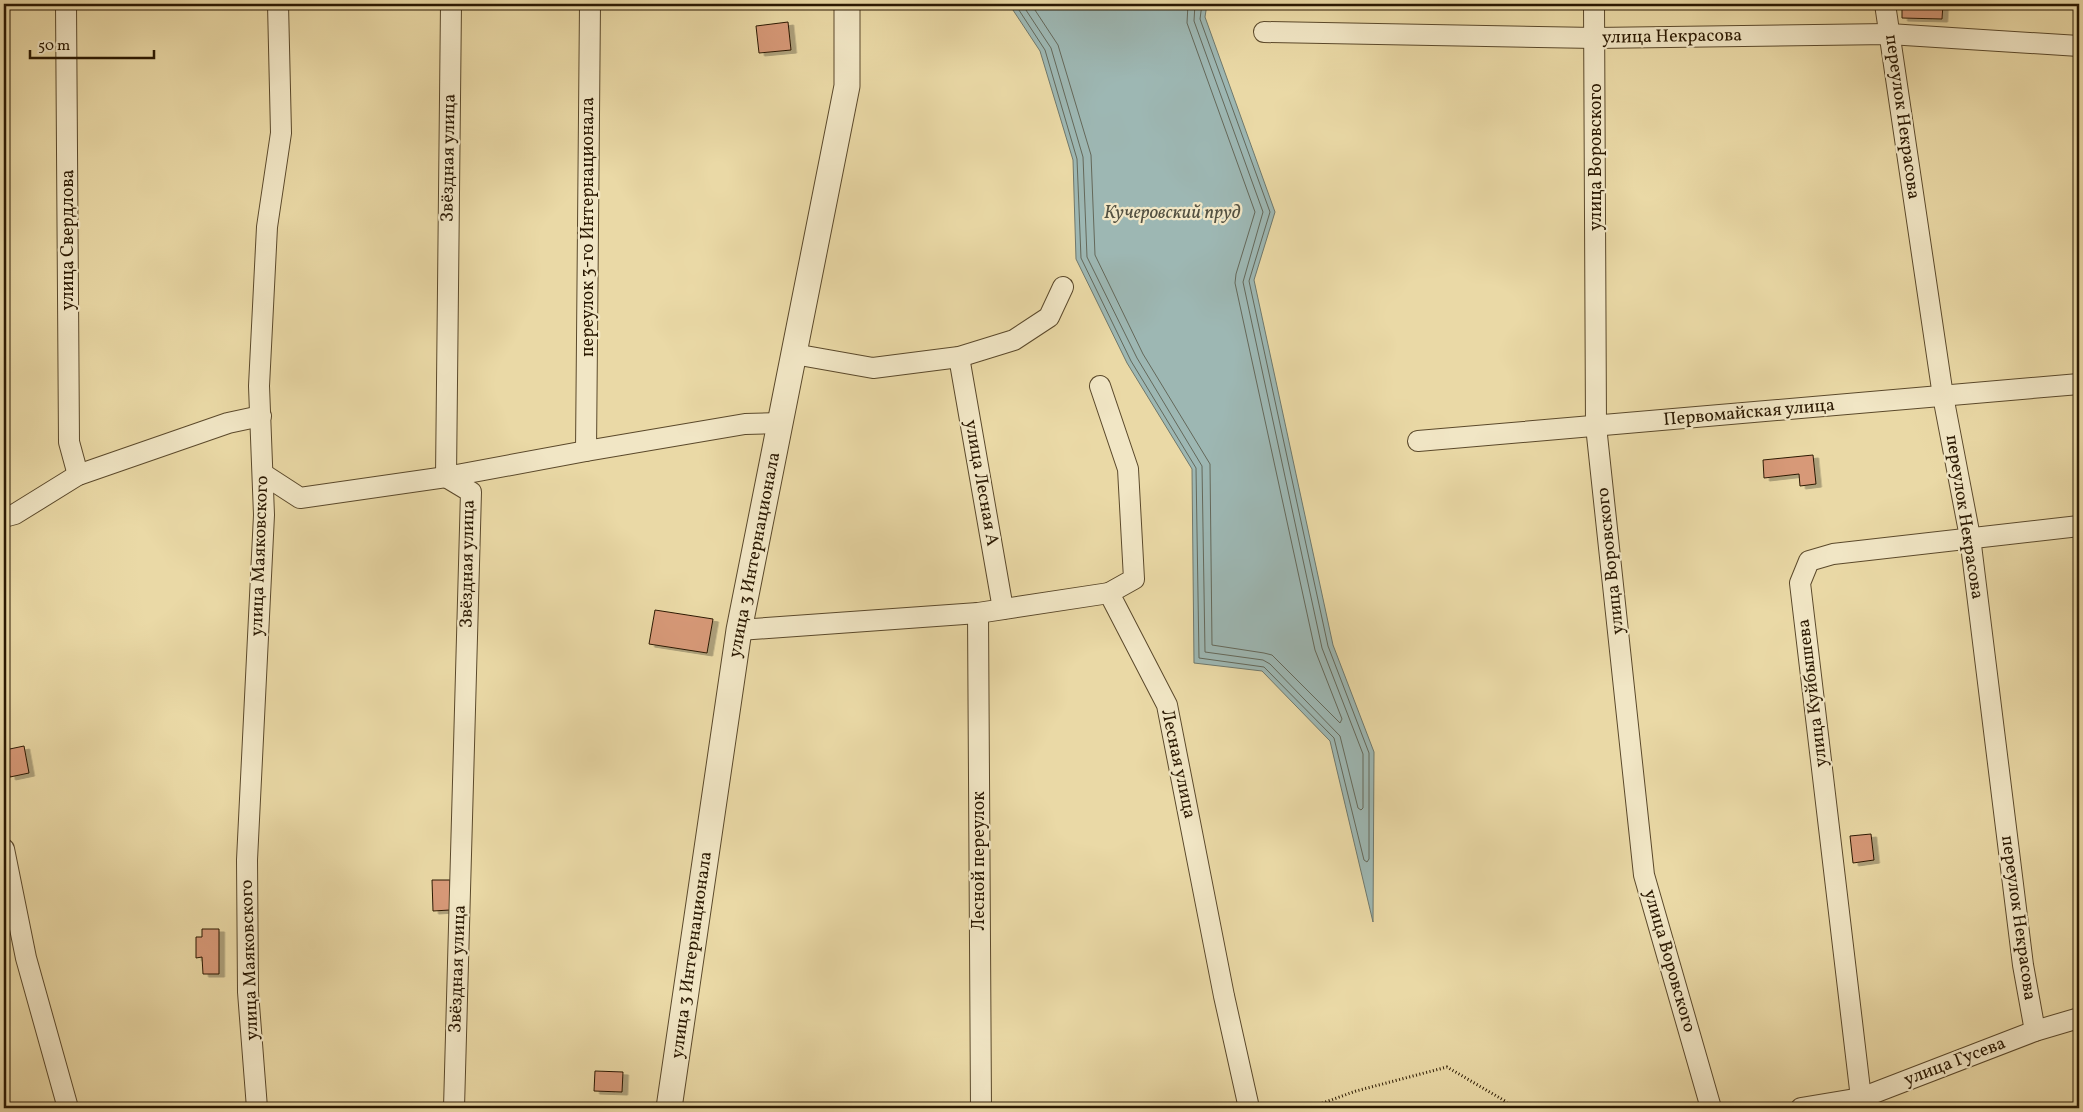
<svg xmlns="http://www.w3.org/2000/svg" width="2083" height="1112" font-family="Vollkorn,serif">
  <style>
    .water { fill: #9db7b3; stroke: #6f786c }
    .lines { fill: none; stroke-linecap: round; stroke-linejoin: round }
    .shore { stroke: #64685a; stroke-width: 1 }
    .building { fill: #d79978; stroke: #2b1902; filter: url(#shadow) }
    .minor-casing { stroke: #5b492b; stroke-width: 22 }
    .tertiary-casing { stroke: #5b492b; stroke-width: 27 }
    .path { stroke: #2b1902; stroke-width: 3; stroke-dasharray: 1 2.5; stroke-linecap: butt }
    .minor { stroke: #f1e6c5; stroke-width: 20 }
    .tertiary { stroke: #f1e6c5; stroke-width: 25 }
    .labels { text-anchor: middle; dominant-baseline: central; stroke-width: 4.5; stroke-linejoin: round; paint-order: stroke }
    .street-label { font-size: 18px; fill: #2b1902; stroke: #f1e6c5 }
    .water-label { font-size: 19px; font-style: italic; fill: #535040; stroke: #f1e6c5 }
  </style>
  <defs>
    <filter id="shadow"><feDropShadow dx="5.5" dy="3" stdDeviation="0" flood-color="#0004"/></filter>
  </defs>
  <rect width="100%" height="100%" fill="#ead9a6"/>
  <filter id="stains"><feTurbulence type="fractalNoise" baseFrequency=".004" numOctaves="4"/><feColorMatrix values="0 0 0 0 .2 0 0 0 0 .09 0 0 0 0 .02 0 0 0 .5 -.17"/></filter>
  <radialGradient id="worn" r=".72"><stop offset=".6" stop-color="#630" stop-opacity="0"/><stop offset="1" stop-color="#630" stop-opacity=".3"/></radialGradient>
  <!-- water -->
  <path class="water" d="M 1009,4 L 1207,4 L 1205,17 L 1275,212 L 1254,280 L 1333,645 L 1374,752 L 1373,922 L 1330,741 L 1262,671 L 1194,663 L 1192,469 L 1127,363 L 1076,259 L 1073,160 L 1040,51 Z"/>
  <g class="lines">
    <!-- shore -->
    <g class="shore">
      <path d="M 1015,4 L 1045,50 L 1077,159 L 1081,258 L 1131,361 L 1196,468 L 1199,658 L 1264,667 L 1334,738 L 1364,860 L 1367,862 L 1369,859 L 1369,753 L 1328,646 L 1249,281 L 1270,212 L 1200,19 L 1202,4"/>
      <path d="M 1022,4 L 1051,48 L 1083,157 L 1087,257 L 1137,358 L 1202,466 L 1205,652 L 1263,660 L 1270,664 L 1340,736 L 1358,808 L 1361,810 L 1363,808 L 1363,754 L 1322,648 L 1243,282 L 1263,212 L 1194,21 L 1195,4"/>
      <path d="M 1031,4 L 1058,45 L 1091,155 L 1095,255 L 1143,354 L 1210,464 L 1212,645 L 1264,653 L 1272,655 L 1340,723 L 1342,719 L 1315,650 L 1235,283 L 1236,274 L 1255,212 L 1187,23 L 1188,4"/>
    </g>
  </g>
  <!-- building -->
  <g class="building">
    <path d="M 1902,4 L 1943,4 L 1942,19 L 1902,18 Z"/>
    <rect x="1971" y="4" width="108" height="2"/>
    <path d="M 788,22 L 791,50 L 759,53 L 756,26 Z"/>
    <path d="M 1813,455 L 1816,484 L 1800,486 L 1799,474 L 1764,478 L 1763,460 Z"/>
    <path d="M 655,610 L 713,619 L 707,653 L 649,644 Z"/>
    <path d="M 24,746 L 29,773 L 10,777 L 5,750 Z"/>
    <path d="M 1871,834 L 1874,860 L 1853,863 L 1850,836 Z"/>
    <path d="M 432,880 L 450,880 L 450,910 L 433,911 Z"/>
    <path d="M 202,929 L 219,929 L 219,974 L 203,974 L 202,957 L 196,958 L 196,937 L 202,937 Z"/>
    <path d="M 595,1071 L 623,1072 L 622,1092 L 594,1091 Z"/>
  </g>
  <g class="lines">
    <defs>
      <g id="minor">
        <path d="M 66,4 L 69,442 L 78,475"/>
        <path d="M 451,4 L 446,477 L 471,492 L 454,1108"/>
        <path d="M 1594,4 L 1596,426 L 1644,875 L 1711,1108"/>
        <path d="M 1885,4 L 1943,396 L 1970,537 L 2023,965 L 2035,1031"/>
        <path d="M 1264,32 L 1595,38 L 1889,34 L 2079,46"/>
        <path d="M 794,354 L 873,368 L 959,357 L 1014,340 L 1049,317 L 1063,287"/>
        <path d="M 959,357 L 1003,609"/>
        <path d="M 1100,386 L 1128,469 L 1134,579 L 1109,593 L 1167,705 L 1224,996 L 1249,1108"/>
        <path d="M 1418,441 L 2079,384"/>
        <path d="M 586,451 L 590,4"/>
        <path d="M 263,474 L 300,498 L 446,477 L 586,451 L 745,424 L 780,423"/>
        <path d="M 4,517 L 15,514 L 78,475 L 228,423 L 261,416"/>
        <path d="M 978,613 L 981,1108"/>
        <path d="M 739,630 L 978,613 L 1109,593"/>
        <path d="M 4,849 L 26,958 L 68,1108"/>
        <path d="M 1861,1098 L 1800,583 L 1809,561 L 1833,554 L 2079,526"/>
        <path d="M 257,1108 L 248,992 L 247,860 L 264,515 L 259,386 L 267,227 L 281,133 L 278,4"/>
        <path d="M 1801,1108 L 1861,1098 L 2035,1031 L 2079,1018"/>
      </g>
      <path id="tertiary" d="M 669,1108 L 739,630 L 847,86 L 847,4"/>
    </defs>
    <!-- minor casing -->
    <use href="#minor" class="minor-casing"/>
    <!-- tertiary casing -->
    <use href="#tertiary" class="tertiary-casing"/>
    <!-- path -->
    <path class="path" d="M 1309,1108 L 1356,1091 L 1447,1067 L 1505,1101 L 1512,1108"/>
    <!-- minor -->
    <use href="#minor" class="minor"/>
    <!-- tertiary -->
    <use href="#tertiary" class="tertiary"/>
  </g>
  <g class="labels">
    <!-- street labels -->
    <g class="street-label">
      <text transform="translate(1672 37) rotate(-1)">улица Некрасова</text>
      <text transform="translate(1902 117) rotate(82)">переулок Некрасова</text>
      <text transform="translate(1596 157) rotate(-90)">улица Воровского</text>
      <text transform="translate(449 158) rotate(-89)">Звёздная улица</text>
      <text transform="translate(588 227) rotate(-90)">переулок 3-го Интернационала</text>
      <text transform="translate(68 240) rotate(-90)">улица Свердлова</text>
      <text transform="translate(1749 413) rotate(-5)">Первомайская улица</text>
      <text transform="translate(981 483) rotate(80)">улица Лесная А</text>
      <text transform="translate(1964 517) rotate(81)">переулок Некрасова</text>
      <text transform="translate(755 555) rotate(-79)">улица 3 Интернационала</text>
      <text transform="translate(260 556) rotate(-88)">улица Маяковского</text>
      <text transform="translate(1611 561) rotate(-96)">улица Воровского</text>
      <text transform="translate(468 564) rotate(-89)">Звёздная улица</text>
      <text transform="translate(1813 693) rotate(-97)">улица Куйбышева</text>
      <text transform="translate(1178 764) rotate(78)">Лесная улица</text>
      <text transform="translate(979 861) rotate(-90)">Лесной переулок</text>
      <text transform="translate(2018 918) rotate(82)">переулок Некрасова</text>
      <text transform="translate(692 955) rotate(-82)">улица 3 Интернационала</text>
      <text transform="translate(250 960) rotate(-92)">улица Маяковского</text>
      <text transform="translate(1669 961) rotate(74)">улица Воровского</text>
      <text transform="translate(458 969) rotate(-88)">Звёздная улица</text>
      <text transform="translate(1955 1062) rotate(-21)">улица Гусева</text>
    </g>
    <!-- water labels -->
    <g class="water-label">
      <text x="1172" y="213">Кучеровский пруд</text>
    </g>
  </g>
  <!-- margin -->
  <rect width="2083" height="1112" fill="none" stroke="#ead9a6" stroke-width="20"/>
  <rect x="5" y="5" width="2073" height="1102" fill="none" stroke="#2b1902" stroke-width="2.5"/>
  <rect x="10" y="10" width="2063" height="1092" fill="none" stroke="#2b1902"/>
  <!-- scale -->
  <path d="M30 50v8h124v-8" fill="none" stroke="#2b1902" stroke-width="2.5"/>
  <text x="38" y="50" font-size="15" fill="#2b1902" stroke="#f1e6c5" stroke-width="4" paint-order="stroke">50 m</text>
  <rect width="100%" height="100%" filter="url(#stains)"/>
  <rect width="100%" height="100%" fill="url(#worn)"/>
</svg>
